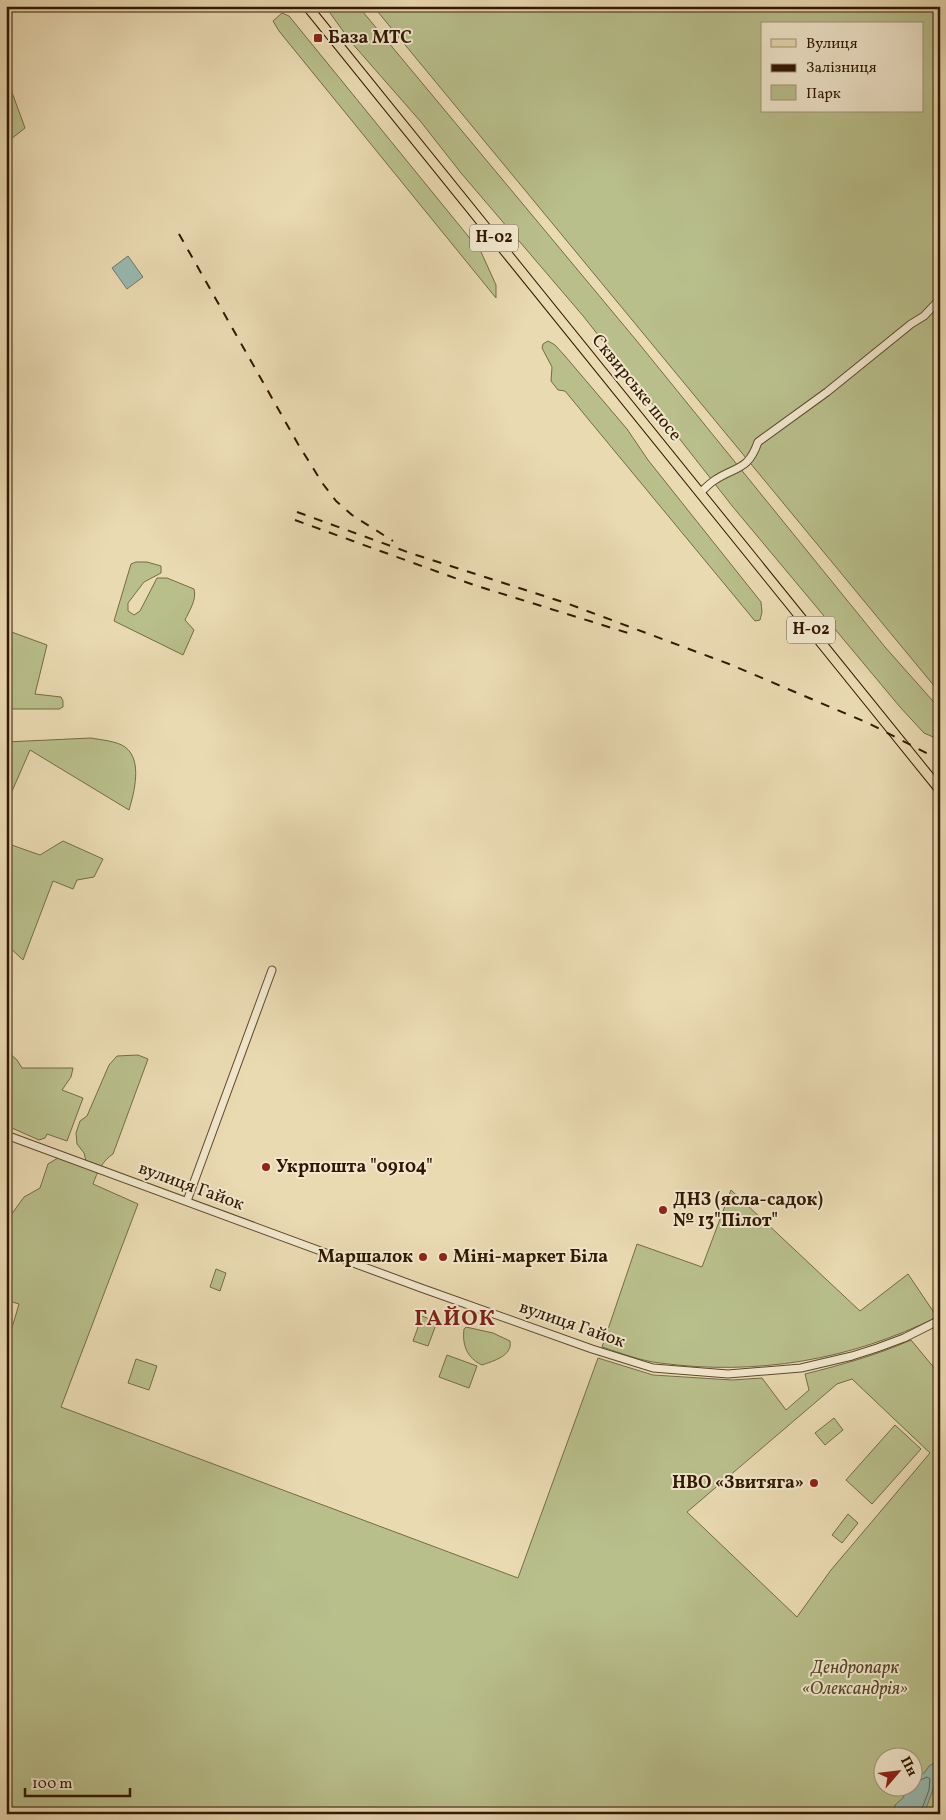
<svg xmlns="http://www.w3.org/2000/svg" width="946" height="1820" font-family="Vollkorn,serif">
  <style>
    .green { fill: #b8bf8b; stroke: #746b46; fill-rule: evenodd }
    .water { fill: #98bab0; stroke: #6f796a }
    .lines { fill: none; stroke-linecap: round; stroke-linejoin: round }
    .shore { stroke: #646858; stroke-width: 1 }
    .minor-casing { stroke: #5f482c; stroke-width: 9 }
    .major-casing { stroke: #311700; stroke-width: 11 }
    .minor { stroke: #f1e7cd; stroke-width: 7 }
    .major { stroke: #eadab2; stroke-width: 9 }
    .rail { stroke: #311700; stroke-width: 2; stroke-dasharray: 9 9; stroke-linecap: butt }
    .poi-dot { fill: #8f2418; stroke: #f1e7cd; stroke-width: 2 }
    .labels { text-anchor: middle; dominant-baseline: central; stroke-width: 4; stroke-linejoin: round; paint-order: stroke }
    .shield { fill: #f1e7cd; stroke: #6b553e; stroke-width: 1 }
    .shield-label { font-size: 16px; font-weight: bold; fill: #311700 }
    .poi-label { font-size: 18px; font-weight: bold; fill: #311700; stroke: #f1e7cd; text-anchor: start }
    .street-label { font-size: 18px; fill: #311700; stroke: #f1e7cd }
    .park-label { font-size: 18px; font-style: italic; fill: #5a492a; stroke: #f1e7cd }
    .district-label { font-size: 22px; font-weight: bold; letter-spacing: 1px; fill: #7a1f14; stroke: #f1e7cd }
  </style>
  <rect width="100%" height="100%" fill="#eadab2"/>
  <filter id="stains"><feTurbulence type="fractalNoise" baseFrequency=".004" numOctaves="4"/><feColorMatrix values="0 0 0 0 .2 0 0 0 0 .09 0 0 0 0 .02 0 0 0 .5 -.17"/></filter>
  <radialGradient id="worn" r=".72"><stop offset=".6" stop-color="#630" stop-opacity="0"/><stop offset="1" stop-color="#630" stop-opacity=".3"/></radialGradient>
  <!-- green -->
  <g class="green">
    <path d="M 325,6 L 358,6 L 636,340 L 885,647 L 940,709 L 940,740 L 924,733 L 900,707 L 733,507 L 584,317 L 461,173 L 421,122 L 351,42 Z"/>
    <path d="M 373,6 L 940,6 L 940,693 ZM 762,24 L 922,24 L 922,111 L 762,111 Z"/>
    <path d="M 282,13 L 289,16 L 481,252 L 496,285 L 496,298 L 279,31 L 273,21 Z"/>
    <path d="M 6,76 L 25,128 L 6,143 Z"/>
    <path d="M 548,341 L 555,345 L 565,356 L 627,429 L 648,460 L 761,602 L 762,612 L 760,620 L 755,621 L 565,391 L 558,390 L 551,381 L 552,367 L 542,348 L 543,344 Z"/>
    <path d="M 136,562 L 147,562 L 161,566 L 161,573 L 144,582 L 128,603 L 128,611 L 134,615 L 140,611 L 157,578 L 167,578 L 194,589 C 197,600 189,611 185,620 L 194,630 L 183,655 L 114,621 L 131,564 Z"/>
    <path d="M 6,630 L 47,645 L 35,694 L 61,697 L 63,701 L 63,707 L 59,709 L 6,709 Z"/>
    <path d="M 91,738 C 101,740 117,741 125,747 C 143,760 134,793 129,810 L 30,750 L 6,805 L 6,742 Z"/>
    <path d="M 63,841 L 103,859 L 94,877 L 77,880 L 73,889 L 53,881 L 23,960 L 6,944 L 6,874 L 10,865 L 6,862 L 6,843 L 40,855 Z"/>
    <path d="M 6,1050 L 17,1060 L 22,1068 L 73,1068 L 71,1077 L 62,1090 L 83,1098 L 67,1141 L 47,1134 L 45,1138 L 39,1140 L 12,1128 L 6,1137 Z"/>
    <path d="M 138,1055 L 148,1059 L 113,1154 C 102,1161 97,1173 93,1184 L 138,1204 L 61,1407 L 518,1578 L 598,1358 L 653,1375 L 732,1380 L 762,1378 L 786,1410 L 809,1390 L 805,1374 C 841,1365 877,1355 911,1340 L 940,1375 L 940,1814 L 6,1814 L 6,1348 L 19,1304 L 6,1300 L 6,1222 L 24,1197 L 40,1188 L 48,1164 L 61,1156 L 87,1165 L 84,1153 L 77,1144 L 76,1133 L 80,1121 L 87,1116 L 109,1065 L 117,1056 ZM 852,1379 L 930,1453 L 831,1570 L 797,1617 L 687,1512 L 837,1384 ZM 884,1758 L 914,1758 L 914,1788 L 884,1788 Z"/>
    <path d="M 731,1190 L 860,1311 L 908,1274 L 937,1317 C 851,1360 756,1376 660,1363 C 641,1361 621,1353 602,1347 L 637,1244 L 702,1267 Z"/>
    <path d="M 216,1269 L 226,1273 L 220,1291 L 210,1287 Z"/>
    <path d="M 422,1316 L 437,1322 L 428,1346 L 413,1341 Z"/>
    <path d="M 466,1327 L 493,1333 L 510,1341 C 513,1356 493,1361 482,1365 C 467,1358 462,1345 464,1329 Z"/>
    <path d="M 447,1355 L 477,1366 L 469,1388 L 439,1377 Z"/>
    <path d="M 136,1359 L 157,1366 L 149,1390 L 128,1383 Z"/>
    <path d="M 834,1418 L 843,1430 L 825,1445 L 815,1433 Z"/>
    <path d="M 895,1425 L 921,1449 L 872,1504 L 846,1480 Z"/>
    <path d="M 848,1514 L 858,1523 L 842,1543 L 832,1535 Z"/>
  </g>
  <!-- water -->
  <g class="water">
    <path d="M 128,256 L 143,277 L 127,289 L 112,268 Z"/>
    <path d="M 940,1760 C 939,1778 930,1796 924,1814 L 894,1814 L 895,1805 L 903,1798 L 908,1788 L 914,1788 L 914,1779 L 925,1772 L 929,1766 Z"/>
  </g>
  <g class="lines">
    <!-- shore -->
    <path class="shore" d="M 914,1783 L 927,1777 L 930,1779 L 929,1790 L 920,1814"/>
    <defs>
      <g id="minor">
        <path d="M 700,493 C 705,488 710,483 715,480 C 736,466 748,471 758,442 L 827,392 L 911,324 L 924,316 L 940,299"/>
        <path d="M 6,1135 L 421,1288 L 592,1349 L 653,1368 L 728,1374 L 801,1368 L 852,1356 L 877,1348 L 904,1338 L 940,1320"/>
        <path d="M 187,1201 L 272,970"/>
      </g>
      <path id="major" d="M 307,6 L 940,790"/>
    </defs>
    <!-- minor casing -->
    <use href="#minor" class="minor-casing"/>
    <!-- major casing -->
    <use href="#major" class="major-casing"/>
    <!-- minor -->
    <use href="#minor" class="minor"/>
    <!-- major -->
    <use href="#major" class="major"/>
    <!-- rail -->
    <g class="rail">
      <path d="M 179,234 L 298,444 L 323,484 L 336,501 L 352,515 L 393,541"/>
      <path d="M 297,512 L 413,554 L 566,603 L 729,664 L 868,723 L 940,760"/>
      <path d="M 295,520 L 474,585 L 628,633"/>
    </g>
  </g>
  <!-- markers -->
  <g class="poi-dot">
    <rect x="313" y="33" width="10" height="10" rx="2.5"/>
    <circle cx="266" cy="1167" r="5"/>
    <circle cx="663" cy="1210" r="5"/>
    <circle cx="423" cy="1257" r="5"/>
    <circle cx="443" cy="1257" r="5"/>
    <circle cx="814" cy="1483" r="5"/>
  </g>
  <g class="labels">
    <!-- shield labels -->
    <g class="shield">
      <rect x="470" y="224.5" width="48" height="27" rx="4"/>
      <rect x="787" y="616.5" width="48" height="27" rx="4"/>
    </g>
    <g class="shield-label">
      <text x="494" y="238">Н-02</text>
      <text x="811" y="630">Н-02</text>
    </g>
    <!-- poi labels -->
    <g class="poi-label">
      <text x="328" y="38">База МТС</text>
      <text x="276" y="1167">Укрпошта "09104"</text>
      <text x="673" y="1200">ДНЗ (ясла-садок)<tspan x="673" dy="21">№ 13"Пілот"</tspan></text>
      <text x="413" y="1257" text-anchor="end">Маршалок</text>
      <text x="453" y="1257">Міні-маркет Біла</text>
      <text x="804" y="1483" text-anchor="end">НВО «Звитяга»</text>
    </g>
    <!-- street labels -->
    <g class="street-label">
      <text transform="translate(636 388) rotate(51)">Сквирське шосе</text>
      <text transform="translate(191 1187) rotate(20)">вулиця Гайок</text>
      <text transform="translate(572 1325) rotate(19)">вулиця Гайок</text>
    </g>
    <!-- park labels -->
    <g class="park-label">
      <text x="855" y="1668">Дендропарк<tspan x="855" dy="21">«Олександрія»</tspan></text>
    </g>
    <!-- district labels -->
    <g class="district-label">
      <text x="455" y="1319">ГАЙОК</text>
    </g>
  </g>
  <!-- margin -->
  <rect width="946" height="1820" fill="none" stroke="#eadab2" stroke-width="25"/>
  <rect x="8" y="8" width="931" height="1805" fill="none" stroke="#311700" stroke-width="2.5"/>
  <rect x="12" y="12" width="921" height="1795" fill="none" stroke="#311700"/>
  <!-- legend -->
  <rect x="761" y="22" width="162" height="90" fill="#f1e7cd" stroke="#a4947b"/>
  <rect x="771" y="39" width="25" height="8" fill="#eadab2" stroke="#a4947b"/>
  <text x="806" y="48" font-size="15" fill="#311700">Вулиця</text>
  <rect x="771" y="64" width="25" height="8" fill="#311700" stroke="#a4947b"/>
  <text x="806" y="72" font-size="15" fill="#311700">Залізниця</text>
  <rect x="771" y="85" width="25" height="15" fill="#b8bf8b" stroke="#a4947b"/>
  <text x="806" y="98" font-size="15" fill="#311700">Парк</text>
  <!-- north arrow -->
  <g transform="translate(898 1772) rotate(62)"><circle r="24" fill="#f1e7cd" stroke="#a4947b"/>
  <path d="M0-4L9 19L0 12L-9 19Z" fill="#8f2418"/>
  <text y="-8" font-size="14" font-weight="bold" text-anchor="middle" fill="#311700">Пн</text>
  </g>
  <!-- scale -->
  <path d="M25 1788v8h105v-8" fill="none" stroke="#311700" stroke-width="2.5"/>
  <text x="32" y="1788" font-size="15" fill="#311700" stroke="#f1e7cd" stroke-width="4" paint-order="stroke">100 m</text>
  <rect width="100%" height="100%" filter="url(#stains)"/>
  <rect width="100%" height="100%" fill="url(#worn)"/>
</svg>
